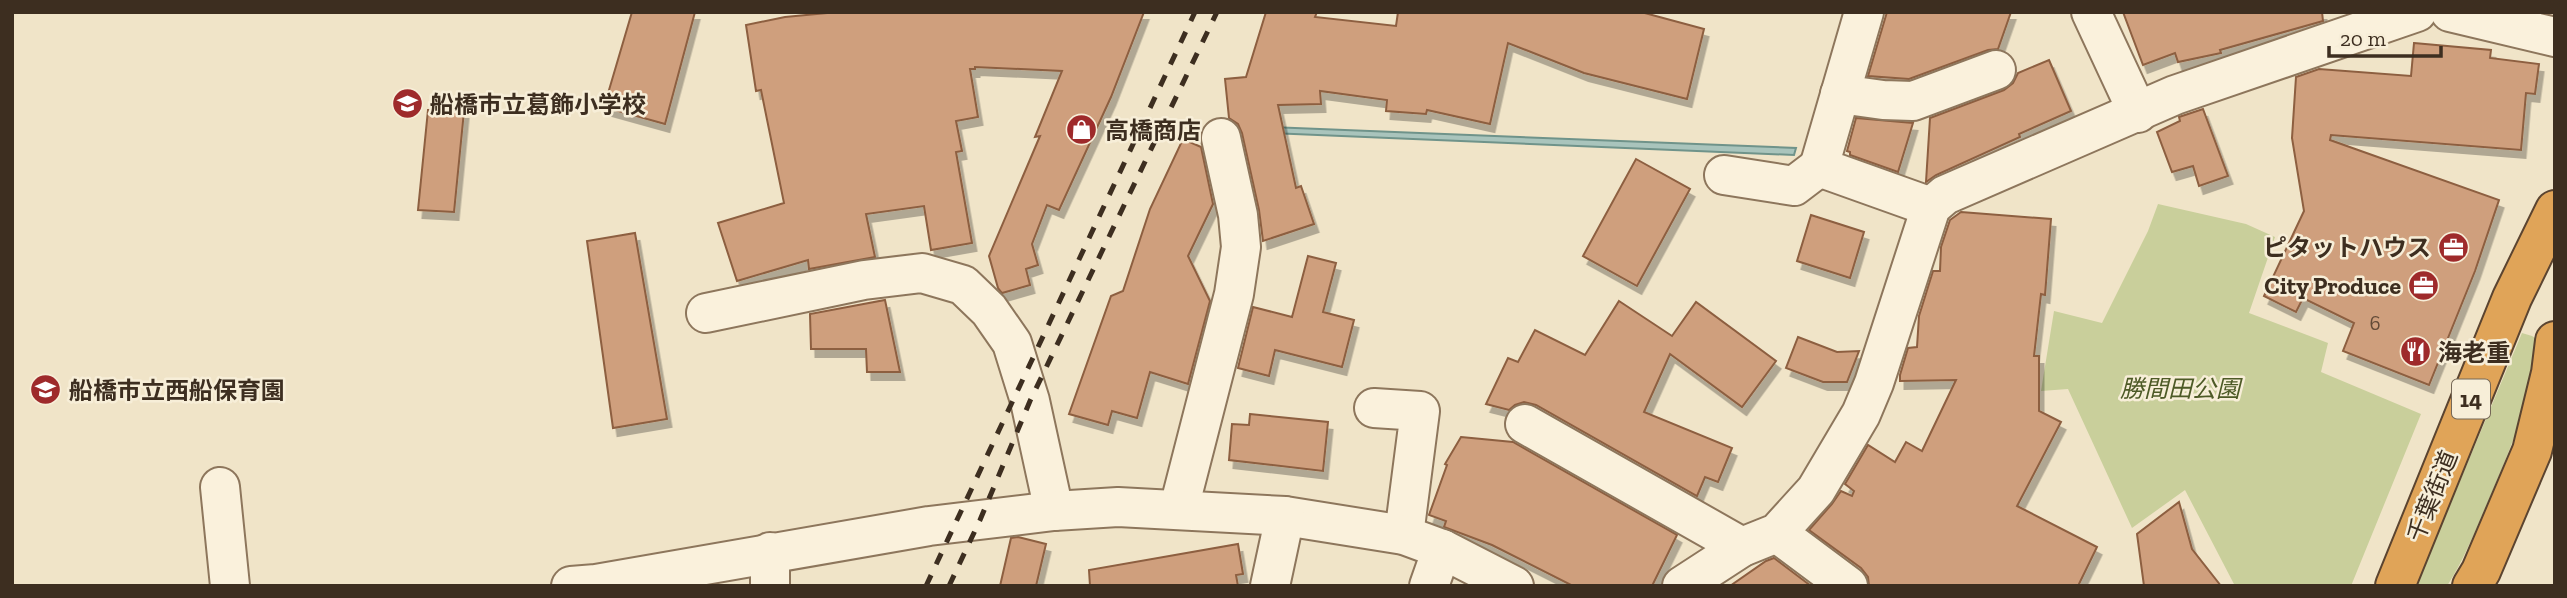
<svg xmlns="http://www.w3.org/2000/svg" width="2567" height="598" font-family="'Zilla Slab','Noto Sans JP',serif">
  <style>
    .green { fill: #c9cf9b }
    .water { fill: #a9c4bc; stroke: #6f938a; stroke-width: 2 }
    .building { fill: #cf9f7d; stroke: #8d5f41; stroke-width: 2; filter: url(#shadow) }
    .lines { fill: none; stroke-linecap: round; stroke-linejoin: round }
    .minor-casing { stroke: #8d765c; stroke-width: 42 }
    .highway-casing { stroke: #5b4430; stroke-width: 42 }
    .minor { stroke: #faf1dc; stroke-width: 38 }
    .highway { stroke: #e0a458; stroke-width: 38 }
    .rail { stroke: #3d2e20; stroke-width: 5; stroke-dasharray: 12 12; stroke-linecap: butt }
    .labels { text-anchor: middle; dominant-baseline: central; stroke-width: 5; stroke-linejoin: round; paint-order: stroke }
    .number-label { font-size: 21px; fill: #624a37 }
    .shield { fill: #f7eed8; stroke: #756857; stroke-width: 2 }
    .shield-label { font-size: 23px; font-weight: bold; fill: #3d2e20 }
    .poi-label { font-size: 24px; font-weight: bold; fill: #3d2e20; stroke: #f7eed8; text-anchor: start }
    .park-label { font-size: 24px; font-style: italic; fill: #4d5a26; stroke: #f7eed8 }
    .street-label { font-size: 24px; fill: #3d2e20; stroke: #f7eed8 }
  </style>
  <defs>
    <filter id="shadow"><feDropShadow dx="4.5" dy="8" stdDeviation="0" flood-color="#0004"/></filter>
  </defs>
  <rect width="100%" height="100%" fill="#f0e4c8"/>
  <!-- green -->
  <g class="green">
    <path d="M 2158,204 L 2246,224 L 2275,237 L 2249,313 L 2328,343 L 2321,372 L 2421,414 L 2351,586 L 2235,586 L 2185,490 L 2132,528 L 2068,389 L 2041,391 L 2054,311 L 2102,323 L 2148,231 Z"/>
    <path d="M 2522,333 L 2532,336 L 2538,340 C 2533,396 2511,448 2489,499 C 2476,529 2465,558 2447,586 L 2416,586 Z"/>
  </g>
  <!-- water -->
  <path class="water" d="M 1244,126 L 1796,148 L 1794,155 L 1244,132 Z"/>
  <!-- building -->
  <g class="building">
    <path d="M 632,12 L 695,12 L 665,124 L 604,107 Z"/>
    <path d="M 838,12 L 1144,12 L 1111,97 L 1059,210 L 1047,205 L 1032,244 L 1038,265 L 1026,269 L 1030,285 L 1002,293 L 998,288 L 989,256 L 1040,136 L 1035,137 L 1062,71 L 975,67 L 975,69 L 970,69 L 978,117 L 956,121 L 962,151 L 956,152 L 972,243 L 931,250 L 924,206 L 866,214 L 875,257 L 809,269 L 808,260 L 737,281 L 718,223 L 784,203 L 761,90 L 756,91 L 746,25 L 785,17 Z"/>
    <path d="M 1266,12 L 1317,12 L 1315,17 L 1396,26 L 1398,12 L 1641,12 L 1704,29 L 1687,99 L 1584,73 L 1508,43 L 1490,124 L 1427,110 L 1426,114 L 1386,111 L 1387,100 L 1320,91 L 1321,104 L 1278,105 L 1296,188 L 1301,186 L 1314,224 L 1263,241 L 1259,210 L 1242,133 L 1238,124 L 1229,118 L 1225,79 L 1246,77 Z"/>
    <path d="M 1887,12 L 2011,12 L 1998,49 L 1988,50 L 1909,79 L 1868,76 Z"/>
    <path d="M 2123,12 L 2322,12 L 2323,21 L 2220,50 L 2221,53 L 2178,62 L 2175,53 L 2143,65 Z"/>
    <path d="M 2414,43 L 2491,50 L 2490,58 L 2539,64 L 2535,94 L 2526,93 L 2521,150 L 2331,135 L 2330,140 L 2499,200 L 2475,271 L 2429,385 L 2343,351 L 2354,323 L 2303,298 L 2296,312 L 2264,296 L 2304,211 L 2292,138 L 2296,77 L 2319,69 L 2411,76 Z"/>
    <path d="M 2049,60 L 2071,111 L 2019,134 L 2020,137 L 1936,175 L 1926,182 L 1930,118 L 2004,90 L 2013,83 L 2018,73 Z"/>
    <path d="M 2203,109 L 2228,176 L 2199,186 L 2193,166 L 2172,172 L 2157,132 L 2180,121 L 2179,117 Z"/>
    <path d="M 428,110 L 464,111 L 454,212 L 418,210 Z"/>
    <path d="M 1856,118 L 1913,123 L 1898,172 L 1850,155 L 1850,152 L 1847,151 Z"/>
    <path d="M 1183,139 L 1201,147 L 1213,204 L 1188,256 L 1210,301 L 1188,384 L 1150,372 L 1137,418 L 1112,411 L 1108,425 L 1069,414 L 1111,296 L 1123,291 L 1150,209 Z"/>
    <path d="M 1636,159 L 1690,189 L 1637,286 L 1583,256 Z"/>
    <path d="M 1961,212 L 2051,219 L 2045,295 L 2041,294 L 2034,356 L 2039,356 L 2039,411 L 2061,422 L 2017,506 L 2097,547 L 2078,586 L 1869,586 L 1868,577 L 1861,568 L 1809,530 L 1832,504 L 1841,491 L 1852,496 L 1854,491 L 1845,484 L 1868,445 L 1895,462 L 1906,442 L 1922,451 L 1956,380 L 1900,381 L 1900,375 L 1908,348 L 1917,347 L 1919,316 L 1933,271 L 1940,271 L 1941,247 L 1950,220 Z"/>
    <path d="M 1811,215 L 1864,232 L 1850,278 L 1797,261 Z"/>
    <path d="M 635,233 L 667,419 L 613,428 L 587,241 Z"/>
    <path d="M 1308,256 L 1336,263 L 1323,312 L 1354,320 L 1342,367 L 1275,350 L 1269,376 L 1238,368 L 1253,307 L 1292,317 Z"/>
    <path d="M 885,300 L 900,372 L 867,372 L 866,349 L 811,349 L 810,314 Z"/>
    <path d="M 1619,301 L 1672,336 L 1696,302 L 1776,361 L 1742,407 L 1670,354 L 1644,412 L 1732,448 L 1718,482 L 1705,477 L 1697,496 L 1536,405 L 1524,402 L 1515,405 L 1509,410 L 1486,404 L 1508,358 L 1518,362 L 1535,330 L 1585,355 Z"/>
    <path d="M 1798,337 L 1837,352 L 1859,351 L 1847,382 L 1823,382 L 1786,368 Z"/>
    <path d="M 1250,414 L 1328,422 L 1323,471 L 1229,460 L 1232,424 L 1249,425 Z"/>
    <path d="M 1461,437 L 1513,442 L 1677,535 L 1652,586 L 1573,586 L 1492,545 L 1444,527 L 1446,521 L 1429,515 L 1447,465 L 1445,464 Z"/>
    <path d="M 2179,502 L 2192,549 L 2221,586 L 2144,586 L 2137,534 Z"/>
    <path d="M 1018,537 L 1046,544 L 1036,586 L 1000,586 L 1011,538 Z"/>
    <path d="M 1238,544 L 1243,574 L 1236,575 L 1238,586 L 1090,586 L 1089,570 Z"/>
    <path d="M 1774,558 L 1811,586 L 1730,586 L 1766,561 Z"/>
  </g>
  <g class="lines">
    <defs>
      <g id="minor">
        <path d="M 1864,12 L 1819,167 L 1931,207"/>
        <path d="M 2091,12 L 2138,113"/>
        <path d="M 2450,12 L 2555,37"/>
        <path d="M 1840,94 L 1883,100 L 1913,101 L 1996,70"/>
        <path d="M 1724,175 L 1794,186 L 1819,167"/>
        <path d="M 706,313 L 864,280 L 922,273 L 963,285 L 989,310 L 1012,343 L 1030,401 L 1054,511"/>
        <path d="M 1374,408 L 1420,411 L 1404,535"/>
        <path d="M 1525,424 L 1742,547"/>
        <path d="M 220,487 L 230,586"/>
        <path d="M 1179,508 L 1234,294 L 1241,247 L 1238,215 L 1221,138"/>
        <path d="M 1777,533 L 1848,586"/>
        <path d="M 571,586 L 596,584 L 929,526 L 1054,511 L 1118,507 L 1285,516 L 1404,535 L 1442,549 L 1514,586"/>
        <path d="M 770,586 L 770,552"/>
        <path d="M 1270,586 L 1285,516"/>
        <path d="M 1429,586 L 1442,549"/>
        <path d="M 1682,586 L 1742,547 L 1777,533 L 1816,490 L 1861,414 L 1874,383 L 1931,207 L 1945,195 L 2175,95 L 2417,12"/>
      </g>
      <g id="highway">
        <path d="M 2395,586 L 2512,298 L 2555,210"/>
        <path d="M 2472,586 L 2481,571 L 2532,451 L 2551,373 L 2555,341"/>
      </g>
    </defs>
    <!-- minor casing -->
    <use href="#minor" class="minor-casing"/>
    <!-- highway casing -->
    <use href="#highway" class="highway-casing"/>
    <!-- minor -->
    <use href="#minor" class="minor"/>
    <!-- highway -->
    <use href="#highway" class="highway"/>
    <!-- rail -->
    <g class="rail">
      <path d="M 926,586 L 1195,12"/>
      <path d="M 949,586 L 980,520 L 1030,401 L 1217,12"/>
    </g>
  </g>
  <!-- icons -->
  <defs>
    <symbol id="school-disc" viewBox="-11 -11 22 22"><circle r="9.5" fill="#9e2a2b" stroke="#f7eed8"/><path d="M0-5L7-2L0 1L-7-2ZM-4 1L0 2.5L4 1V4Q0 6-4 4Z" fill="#fff"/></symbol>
    <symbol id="shop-disc" viewBox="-11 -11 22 22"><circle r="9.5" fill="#9e2a2b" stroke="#f7eed8"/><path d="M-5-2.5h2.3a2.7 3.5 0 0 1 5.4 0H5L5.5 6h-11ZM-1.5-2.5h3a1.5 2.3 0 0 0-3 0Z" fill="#fff"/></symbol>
    <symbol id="office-disc" viewBox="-11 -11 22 22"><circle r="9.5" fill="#9e2a2b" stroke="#f7eed8"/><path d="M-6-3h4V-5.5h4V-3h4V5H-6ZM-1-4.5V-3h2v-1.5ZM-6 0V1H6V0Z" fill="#fff"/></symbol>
    <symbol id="restaurant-disc" viewBox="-11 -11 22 22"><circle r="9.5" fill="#9e2a2b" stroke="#f7eed8"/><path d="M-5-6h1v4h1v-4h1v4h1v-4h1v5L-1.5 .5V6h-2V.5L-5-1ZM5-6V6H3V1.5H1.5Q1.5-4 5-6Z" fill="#fff"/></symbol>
  </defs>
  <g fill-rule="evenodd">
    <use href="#school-disc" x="390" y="86" width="35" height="35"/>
    <use href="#shop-disc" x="1064" y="112" width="35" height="35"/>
    <use href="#office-disc" x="2436" y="230" width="35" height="35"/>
    <use href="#office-disc" x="2406" y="268" width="35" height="35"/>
    <use href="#restaurant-disc" x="2398" y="334" width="35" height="35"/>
    <use href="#school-disc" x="28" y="372" width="35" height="35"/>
  </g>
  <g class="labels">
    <!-- number labels -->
    <g class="number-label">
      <text x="2375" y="322">6</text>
    </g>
    <!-- shield labels -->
    <rect class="shield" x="2452" y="379.5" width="38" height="39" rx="5"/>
    <g class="shield-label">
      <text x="2471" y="399">14</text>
    </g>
    <!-- poi labels -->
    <g class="poi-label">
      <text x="430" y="104">船橋市立葛飾小学校</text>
      <text x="1105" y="130">高橋商店</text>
      <text x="2431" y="247" text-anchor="end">ピタットハウス</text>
      <text x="2401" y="285" text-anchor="end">City Produce</text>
      <text x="2438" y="352">海老重</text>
      <text x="69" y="390">船橋市立西船保育園</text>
    </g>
    <!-- park labels -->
    <g class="park-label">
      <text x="2180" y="388">勝間田公園</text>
    </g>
    <!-- street labels -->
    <g class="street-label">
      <text transform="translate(2432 496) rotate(-68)">千葉街道</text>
    </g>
  </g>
  <!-- border -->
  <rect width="2567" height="598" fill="none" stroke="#3d2e20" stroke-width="28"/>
  <!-- scale -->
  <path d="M2329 46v10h112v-10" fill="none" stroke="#3d2e20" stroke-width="3.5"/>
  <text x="2340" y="46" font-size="21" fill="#3d2e20" stroke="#f7eed8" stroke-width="5" paint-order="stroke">20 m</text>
</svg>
